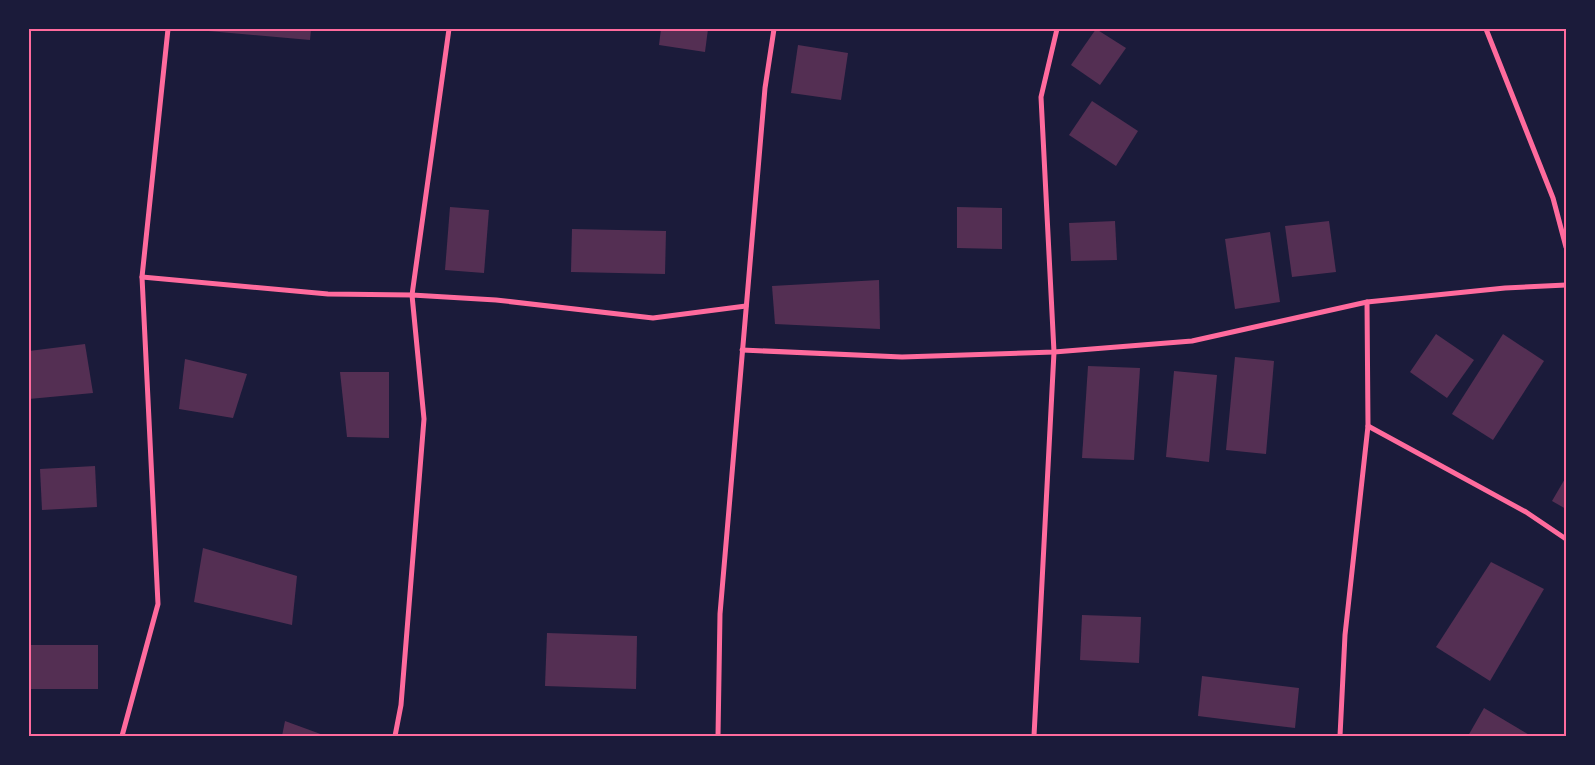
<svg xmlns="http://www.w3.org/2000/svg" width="1595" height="765" font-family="'PT Sans Narrow',sans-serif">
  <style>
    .building { fill: #542f53 }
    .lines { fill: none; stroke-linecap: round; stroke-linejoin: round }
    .minor { stroke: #ff6b9d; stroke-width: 5 }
    .neatline { fill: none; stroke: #ff6b9d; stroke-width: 2 }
  </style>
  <rect width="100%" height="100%" fill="#1b1b3a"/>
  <!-- building -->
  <g class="building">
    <path d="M 197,29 L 311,29 L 310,40 L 197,30 Z"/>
    <path d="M 661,29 L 708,29 L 705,52 L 659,45 Z"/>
    <path d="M 1096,29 L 1126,48 L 1100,85 L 1071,65 Z"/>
    <path d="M 798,45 L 848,53 L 841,100 L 791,93 Z"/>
    <path d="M 1092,101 L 1138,131 L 1116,166 L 1069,135 Z"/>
    <path d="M 450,207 L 489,210 L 484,273 L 445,270 Z"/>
    <path d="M 957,207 L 1002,208 L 1002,249 L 957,248 Z"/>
    <path d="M 1115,221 L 1117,260 L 1071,261 L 1069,223 Z"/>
    <path d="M 1329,221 L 1336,272 L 1292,277 L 1285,226 Z"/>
    <path d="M 572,229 L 666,231 L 665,274 L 571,272 Z"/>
    <path d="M 1270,232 L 1280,302 L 1235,309 L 1225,239 Z"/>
    <path d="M 879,280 L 880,329 L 775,324 L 772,286 Z"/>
    <path d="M 1436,334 L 1474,360 L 1447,398 L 1410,372 Z"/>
    <path d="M 1503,334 L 1544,361 L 1493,440 L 1452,414 Z"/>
    <path d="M 85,344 L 93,393 L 29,399 L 29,351 Z"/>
    <path d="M 1235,357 L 1274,361 L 1266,454 L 1226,450 Z"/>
    <path d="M 185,359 L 247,374 L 233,418 L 179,409 Z"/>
    <path d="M 1088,366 L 1140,368 L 1134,460 L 1082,458 Z"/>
    <path d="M 1174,371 L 1217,375 L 1209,462 L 1166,457 Z"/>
    <path d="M 340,372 L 389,372 L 389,438 L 347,437 Z"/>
    <path d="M 95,466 L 97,507 L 42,510 L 40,469 Z"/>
    <path d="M 1566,477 L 1566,509 L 1552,501 Z"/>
    <path d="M 203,548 L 297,576 L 292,625 L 194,602 Z"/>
    <path d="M 1491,562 L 1544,589 L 1490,681 L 1436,647 Z"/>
    <path d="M 1082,615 L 1141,617 L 1139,663 L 1080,660 Z"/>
    <path d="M 547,633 L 637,636 L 636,689 L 545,686 Z"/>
    <rect x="29" y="645" width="69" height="44"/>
    <path d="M 1202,676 L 1299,688 L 1295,728 L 1198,716 Z"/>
    <path d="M 1484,708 L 1531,736 L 1468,736 Z"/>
    <path d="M 285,721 L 326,736 L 282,736 Z"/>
  </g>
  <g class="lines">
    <!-- minor -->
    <g class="minor">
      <path d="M 1486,29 L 1553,198 L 1566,247"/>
      <path d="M 142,277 L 328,294 L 412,295 L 449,29"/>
      <path d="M 742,350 L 902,357 L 1054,352 L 1192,341 L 1367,302 L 1505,288 L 1566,285"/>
      <path d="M 1368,426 L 1526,512 L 1566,539"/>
      <path d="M 122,736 L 158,604 L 142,277 L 168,29"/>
      <path d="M 395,736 L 401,705 L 424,419 L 412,295 L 496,300 L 653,318 L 746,306"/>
      <path d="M 718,736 L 720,614 L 765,88 L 774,29"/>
      <path d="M 1034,736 L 1054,352 L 1041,97 L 1057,29"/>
      <path d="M 1340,736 L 1345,635 L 1368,426 L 1367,302"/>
    </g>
  </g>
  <!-- border -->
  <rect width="1595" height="765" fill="none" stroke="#1b1b3a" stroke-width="60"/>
  <rect x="30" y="30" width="1535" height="705" class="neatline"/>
</svg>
